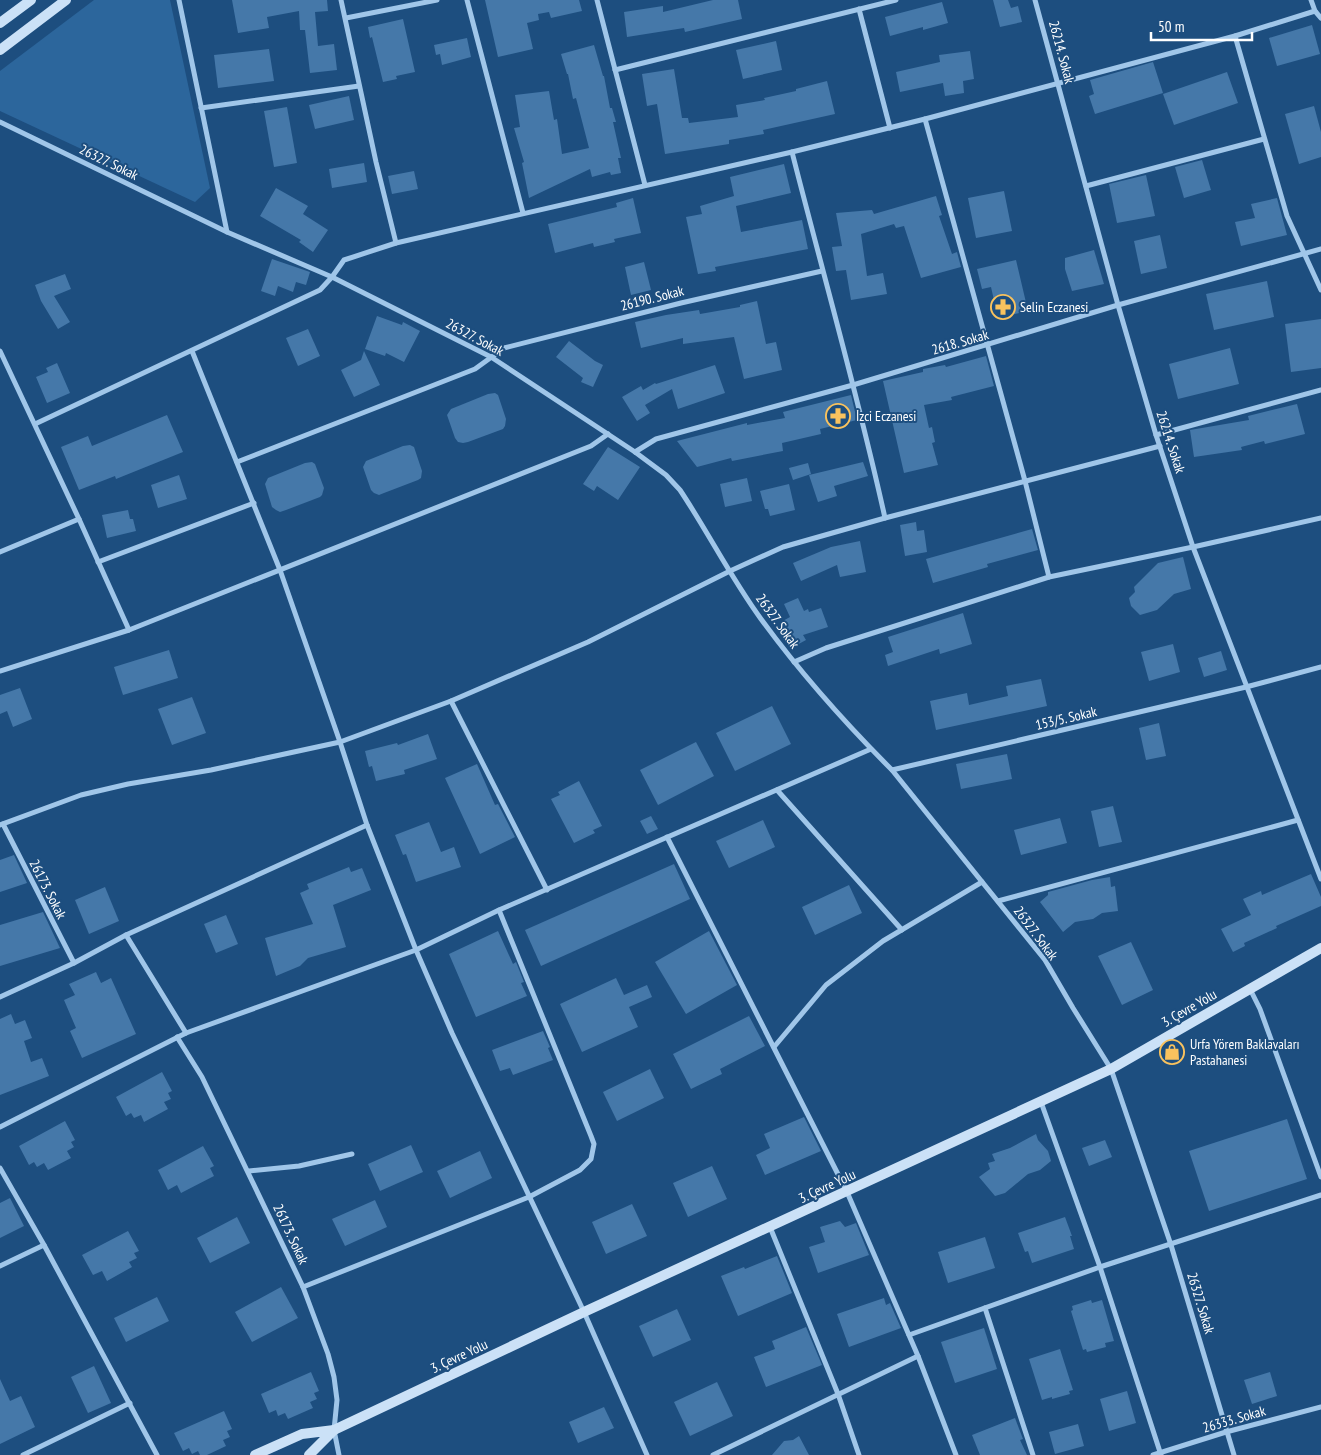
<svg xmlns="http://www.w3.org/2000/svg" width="1321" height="1455" font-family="'PT Sans Narrow',sans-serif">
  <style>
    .green { fill: #2c669c }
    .building { fill: #4578a9 }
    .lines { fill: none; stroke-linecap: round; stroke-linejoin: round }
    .minor { stroke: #a0c6e9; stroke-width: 5 }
    .secondary { stroke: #cbe1f7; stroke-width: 10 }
    .labels { text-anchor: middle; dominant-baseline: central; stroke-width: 4; stroke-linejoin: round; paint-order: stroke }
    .street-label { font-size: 14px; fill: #fff; stroke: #1d4e7f }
    .poi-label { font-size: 14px; fill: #fff; stroke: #1d4e7f; text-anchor: start }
  </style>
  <rect width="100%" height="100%" fill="#1d4e7f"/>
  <!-- green -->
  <path class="green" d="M 94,0 L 170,0 L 210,188 L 195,202 L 0,111 L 0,71 Z"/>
  <!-- building -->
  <g class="building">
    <path d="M 232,0 L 327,0 L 328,11 L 315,12 L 318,46 L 334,44 L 337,70 L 310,73 L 305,30 L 300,30 L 299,11 L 267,17 L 269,28 L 238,33 Z"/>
    <path d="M 485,0 L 579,0 L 582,11 L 551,18 L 549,12 L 538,14 L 539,20 L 527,23 L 533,49 L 498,57 Z"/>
    <path d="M 713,0 L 738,0 L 742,19 L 685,32 L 684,28 L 627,37 L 624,12 L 663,6 L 663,12 Z"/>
    <path d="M 993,0 L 1008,0 L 1011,8 L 1018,6 L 1022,22 L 1000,27 Z"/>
    <path d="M 942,2 L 948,23 L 923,30 L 923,27 L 890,36 L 885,17 Z"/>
    <path d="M 403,19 L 415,72 L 396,76 L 397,79 L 383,82 L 372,37 L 370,38 L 368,27 Z"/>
    <path d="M 1312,25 L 1320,54 L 1277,66 L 1269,38 Z"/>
    <path d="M 467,38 L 471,57 L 442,65 L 440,54 L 436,55 L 434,45 Z"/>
    <path d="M 776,41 L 782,70 L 743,79 L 736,50 Z"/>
    <path d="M 594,45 L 603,76 L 604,76 L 610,108 L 612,108 L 616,122 L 613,122 L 621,158 L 618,158 L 621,173 L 611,175 L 610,172 L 592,177 L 590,169 L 529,198 L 522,163 L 524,162 L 514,128 L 520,127 L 515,95 L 549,91 L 554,120 L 557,119 L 562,154 L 589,148 L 576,98 L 573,99 L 568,74 L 567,74 L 561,54 Z"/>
    <path d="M 269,49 L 274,81 L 218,88 L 214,55 Z"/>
    <path d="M 970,51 L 974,79 L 963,81 L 964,93 L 945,96 L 943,83 L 900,92 L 896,72 L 940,62 L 939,55 Z"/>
    <path d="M 1153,62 L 1163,93 L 1095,114 L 1089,96 L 1094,94 L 1090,80 Z"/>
    <path d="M 674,69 L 682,118 L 688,118 L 689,123 L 738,117 L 736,105 L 765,100 L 764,98 L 796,91 L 796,89 L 827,81 L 835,114 L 763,130 L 764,134 L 729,140 L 729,144 L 665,154 L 657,104 L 647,106 L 642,74 Z"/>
    <path d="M 1227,72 L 1238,103 L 1174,125 L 1163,94 Z"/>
    <path d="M 349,96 L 354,120 L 315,129 L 309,105 Z"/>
    <path d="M 1314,106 L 1321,132 L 1321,157 L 1299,164 L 1285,114 Z"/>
    <path d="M 287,107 L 297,163 L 274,167 L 264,111 Z"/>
    <path d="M 1202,160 L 1211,190 L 1184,198 L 1175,167 Z"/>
    <path d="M 364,163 L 367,182 L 332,188 L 329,169 Z"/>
    <path d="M 784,164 L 791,193 L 736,206 L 741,232 L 802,220 L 808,249 L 715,267 L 716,271 L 698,274 L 686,217 L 702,214 L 700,206 L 734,196 L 730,177 Z"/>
    <path d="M 414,171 L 418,189 L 392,194 L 388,176 Z"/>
    <path d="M 1146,175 L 1155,216 L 1117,223 L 1109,184 Z"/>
    <path d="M 276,188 L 308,206 L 303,214 L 328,230 L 313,252 L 299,242 L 301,240 L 260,216 Z"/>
    <path d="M 1004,191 L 1012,231 L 976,238 L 968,198 Z"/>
    <path d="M 936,196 L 942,215 L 939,216 L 952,254 L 957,252 L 961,267 L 921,278 L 904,226 L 896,228 L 894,224 L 861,234 L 867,276 L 883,273 L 887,294 L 851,300 L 846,270 L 836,271 L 832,247 L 842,246 L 836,213 L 872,210 L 874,214 Z"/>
    <path d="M 633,198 L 641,233 L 614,239 L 615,242 L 594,247 L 593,243 L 555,253 L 548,224 L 617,207 L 616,203 Z"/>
    <path d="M 1277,198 L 1287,235 L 1241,246 L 1235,222 L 1255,218 L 1251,204 Z"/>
    <path d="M 1160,235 L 1167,268 L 1141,274 L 1134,241 Z"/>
    <path d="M 1094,250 L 1104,284 L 1072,291 L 1065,269 L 1065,258 Z"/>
    <path d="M 272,259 L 310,272 L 306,285 L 296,282 L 293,292 L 278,286 L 275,296 L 261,291 Z"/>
    <path d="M 1016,260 L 1028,311 L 998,318 L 991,287 L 982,289 L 977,269 Z"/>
    <path d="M 644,262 L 651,290 L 631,295 L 625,267 Z"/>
    <path d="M 65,274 L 71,289 L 54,296 L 70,322 L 58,329 L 41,301 L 35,285 Z"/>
    <path d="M 1267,281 L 1274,317 L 1214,330 L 1206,294 Z"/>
    <path d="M 757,301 L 766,344 L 776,342 L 782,370 L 744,379 L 734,337 L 683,344 L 683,338 L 641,348 L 635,322 L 666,315 L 699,310 L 700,314 L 740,307 L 740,305 Z"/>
    <path d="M 377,316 L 402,325 L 403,322 L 420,331 L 404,362 L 386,353 L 385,356 L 365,349 Z"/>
    <path d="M 1321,319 L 1321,368 L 1291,372 L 1285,324 Z"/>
    <path d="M 308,329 L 320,356 L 298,366 L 286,338 Z"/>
    <path d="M 569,341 L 595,361 L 603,365 L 593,387 L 581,382 L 583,378 L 556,357 Z"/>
    <path d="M 1230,348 L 1239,384 L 1178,399 L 1169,364 Z"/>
    <path d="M 364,351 L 380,385 L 354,397 L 341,370 L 361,360 Z"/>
    <path d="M 986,356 L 994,386 L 951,397 L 952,400 L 924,405 L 929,428 L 932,427 L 935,442 L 932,443 L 938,465 L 904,473 L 883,381 L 923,372 L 923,369 L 945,365 L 946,367 Z"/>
    <path d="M 57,363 L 70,393 L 47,403 L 36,377 L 48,372 L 46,368 Z"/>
    <path d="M 715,365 L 725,393 L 678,409 L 672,389 L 645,405 L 650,413 L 637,421 L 622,397 L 641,386 L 643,390 L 655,383 L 656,384 Z"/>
    <path d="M 495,393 L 498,395 L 506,419 L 505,426 L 503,429 L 468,442 L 463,443 L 458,442 L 455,438 L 447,415 L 451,409 L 488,394 Z"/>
    <path d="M 851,395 L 857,420 L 820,429 L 821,434 L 782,443 L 783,451 L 732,461 L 731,458 L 697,467 L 677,441 L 747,423 L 747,425 L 785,418 L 783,412 Z"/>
    <path d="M 1297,404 L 1305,434 L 1265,444 L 1264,441 L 1241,447 L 1242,450 L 1194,457 L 1190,430 L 1249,420 L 1248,416 Z"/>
    <path d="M 167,415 L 183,452 L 116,479 L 115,476 L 79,490 L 61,447 L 88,436 L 92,446 Z"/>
    <path d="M 410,445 L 414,447 L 422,471 L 421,478 L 418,480 L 384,493 L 379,495 L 374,493 L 371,490 L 363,467 L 366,461 L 403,446 Z"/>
    <path d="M 608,447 L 640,467 L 618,500 L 597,486 L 594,491 L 583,484 Z"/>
    <path d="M 312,462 L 315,464 L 324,488 L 322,495 L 320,497 L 286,510 L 280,512 L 276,510 L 272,507 L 265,484 L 268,478 L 305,463 Z"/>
    <path d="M 863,462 L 868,476 L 834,486 L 837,496 L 818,502 L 809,475 Z"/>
    <path d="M 808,463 L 811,474 L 793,480 L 789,468 Z"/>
    <path d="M 179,475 L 187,499 L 158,508 L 151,485 Z"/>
    <path d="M 747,478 L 752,501 L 725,507 L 720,484 Z"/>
    <path d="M 789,484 L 795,510 L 770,516 L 768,509 L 765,509 L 760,491 Z"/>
    <path d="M 128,510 L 130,519 L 133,519 L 136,531 L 107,538 L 102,515 Z"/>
    <path d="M 916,522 L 917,531 L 924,530 L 927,552 L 905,556 L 900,525 Z"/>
    <path d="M 1032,529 L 1038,550 L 987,564 L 988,567 L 933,583 L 926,559 Z"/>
    <path d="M 860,541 L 866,572 L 840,577 L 837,565 L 801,581 L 793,563 L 831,547 Z"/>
    <path d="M 1183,557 L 1191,589 L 1174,594 L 1157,610 L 1140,615 L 1131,606 L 1129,598 L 1135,592 L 1134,587 L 1158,563 Z"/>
    <path d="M 798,598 L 804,611 L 808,609 L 809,612 L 821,608 L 828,627 L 803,635 L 806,640 L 795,646 L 781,622 L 790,617 L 784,604 Z"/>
    <path d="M 963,613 L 972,644 L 940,654 L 939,649 L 888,666 L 885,655 L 893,652 L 888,637 Z"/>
    <path d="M 1173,644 L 1180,672 L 1149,681 L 1141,652 Z"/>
    <path d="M 169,650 L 178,678 L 123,695 L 114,667 Z"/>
    <path d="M 1221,651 L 1227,670 L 1204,677 L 1198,658 Z"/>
    <path d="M 1041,679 L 1047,706 L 936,730 L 930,701 L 967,693 L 969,705 L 1008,696 L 1006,686 Z"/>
    <path d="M 20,688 L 32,719 L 13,727 L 7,711 L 0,714 L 0,695 Z"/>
    <path d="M 192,697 L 206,733 L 172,745 L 158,709 Z"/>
    <path d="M 772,706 L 791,744 L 735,771 L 716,733 Z"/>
    <path d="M 1159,723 L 1166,756 L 1146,760 L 1139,728 Z"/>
    <path d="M 428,734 L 437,759 L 404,770 L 405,774 L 376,781 L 372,766 L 369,767 L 365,751 L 397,743 L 398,745 Z"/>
    <path d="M 696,742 L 714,776 L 658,805 L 640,770 Z"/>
    <path d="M 1007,754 L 1012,779 L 961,789 L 956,764 Z"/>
    <path d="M 477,764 L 495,805 L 498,804 L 515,837 L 480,854 L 445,778 Z"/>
    <path d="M 579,781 L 602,826 L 593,830 L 595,833 L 574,843 L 551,799 L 560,795 L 558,792 Z"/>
    <path d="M 1113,806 L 1122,842 L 1099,847 L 1091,811 Z"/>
    <path d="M 651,816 L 658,829 L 647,834 L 640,821 Z"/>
    <path d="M 1060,818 L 1067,843 L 1021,855 L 1014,830 Z"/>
    <path d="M 763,820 L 775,847 L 729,868 L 716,841 Z"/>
    <path d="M 429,822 L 441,852 L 454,847 L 461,867 L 416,882 L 406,854 L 403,855 L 395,835 Z"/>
    <path d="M 14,855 L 27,883 L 0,892 L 0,860 Z"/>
    <path d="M 674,864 L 690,899 L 541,966 L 525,930 Z"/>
    <path d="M 349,867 L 351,872 L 362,868 L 371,890 L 333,905 L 346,947 L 308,958 L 300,966 L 276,976 L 265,938 L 313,924 L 300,893 L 309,889 L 307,884 Z"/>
    <path d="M 1311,874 L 1321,897 L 1321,906 L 1276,926 L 1277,928 L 1244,943 L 1245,946 L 1233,952 L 1221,929 L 1251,915 L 1243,899 L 1261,891 L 1262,895 Z"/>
    <path d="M 1110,877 L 1111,887 L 1115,886 L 1118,911 L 1102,913 L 1093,919 L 1075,922 L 1063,932 L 1040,902 L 1048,895 L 1048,892 L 1092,880 Z"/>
    <path d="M 849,885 L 862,913 L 815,935 L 802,907 Z"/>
    <path d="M 105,887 L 119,921 L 89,934 L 75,900 Z"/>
    <path d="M 43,912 L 60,948 L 0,966 L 0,925 Z"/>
    <path d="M 226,915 L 238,944 L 216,953 L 204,924 Z"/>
    <path d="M 498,931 L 513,964 L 516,962 L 524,982 L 521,983 L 527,996 L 476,1017 L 449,954 Z"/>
    <path d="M 709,931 L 737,985 L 686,1014 L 655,962 Z"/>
    <path d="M 1131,942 L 1153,990 L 1122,1005 L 1098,956 Z"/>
    <path d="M 96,972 L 101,983 L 111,978 L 136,1034 L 82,1058 L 70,1031 L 76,1028 L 64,1000 L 75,995 L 69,984 Z"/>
    <path d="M 616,978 L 624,995 L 647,985 L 652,997 L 629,1007 L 638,1027 L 582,1052 L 560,1004 Z"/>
    <path d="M 11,1014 L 15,1024 L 25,1020 L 32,1038 L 24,1041 L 31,1062 L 42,1058 L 49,1076 L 0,1095 L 0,1019 Z"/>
    <path d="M 749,1016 L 765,1046 L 720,1069 L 722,1074 L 691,1089 L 673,1054 Z"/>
    <path d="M 543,1031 L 550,1047 L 548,1048 L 553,1060 L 513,1075 L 510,1068 L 500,1071 L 492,1050 Z"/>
    <path d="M 650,1069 L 664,1098 L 617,1121 L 603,1092 Z"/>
    <path d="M 162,1072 L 172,1091 L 168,1093 L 171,1099 L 164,1102 L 168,1109 L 144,1122 L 141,1115 L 134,1118 L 131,1113 L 126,1116 L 116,1097 Z"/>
    <path d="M 804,1117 L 821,1151 L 765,1175 L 756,1155 L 770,1148 L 764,1134 Z"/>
    <path d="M 1287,1119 L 1307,1179 L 1209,1211 L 1189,1151 Z"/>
    <path d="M 65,1121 L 75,1140 L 71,1142 L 74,1147 L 67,1151 L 71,1158 L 48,1170 L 44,1163 L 37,1167 L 34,1162 L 29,1165 L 19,1146 Z"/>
    <path d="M 1036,1134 L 1038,1140 L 1048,1151 L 1051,1161 L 1040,1170 L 1028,1174 L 1005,1193 L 995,1196 L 979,1177 L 990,1169 L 988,1163 L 995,1161 L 992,1154 L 1010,1148 Z"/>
    <path d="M 1105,1140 L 1112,1157 L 1089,1166 L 1082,1148 Z"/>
    <path d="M 411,1145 L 423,1172 L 380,1191 L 368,1164 Z"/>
    <path d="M 203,1146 L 214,1166 L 210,1168 L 214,1176 L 181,1193 L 177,1185 L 168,1190 L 158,1170 Z"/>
    <path d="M 480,1151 L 492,1178 L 450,1198 L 437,1171 Z"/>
    <path d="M 712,1166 L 727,1199 L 688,1217 L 673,1183 Z"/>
    <path d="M 10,1198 L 24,1226 L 0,1238 L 0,1203 Z"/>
    <path d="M 375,1200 L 387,1227 L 345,1246 L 332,1219 Z"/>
    <path d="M 632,1204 L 647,1236 L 606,1254 L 592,1222 Z"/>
    <path d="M 237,1217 L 250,1243 L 210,1263 L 197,1238 Z"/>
    <path d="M 1065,1217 L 1072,1236 L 1070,1236 L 1074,1249 L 1032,1263 L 1028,1251 L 1025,1252 L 1018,1233 Z"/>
    <path d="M 840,1221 L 845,1227 L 856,1223 L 869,1255 L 818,1273 L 809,1247 L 825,1242 L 820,1227 Z"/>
    <path d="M 128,1231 L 139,1251 L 134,1253 L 137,1258 L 129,1262 L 132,1267 L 107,1281 L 102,1271 L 93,1275 L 82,1255 Z"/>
    <path d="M 985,1237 L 995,1268 L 948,1283 L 938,1252 Z"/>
    <path d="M 777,1256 L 792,1293 L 738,1316 L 721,1276 L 744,1267 L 745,1269 Z"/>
    <path d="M 281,1287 L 298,1318 L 252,1342 L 235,1312 Z"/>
    <path d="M 157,1297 L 169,1321 L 126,1342 L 114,1318 Z"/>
    <path d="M 884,1298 L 886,1305 L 890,1303 L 901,1328 L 849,1347 L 837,1314 Z"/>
    <path d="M 1091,1300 L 1092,1303 L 1102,1300 L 1114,1341 L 1105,1343 L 1106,1347 L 1087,1352 L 1086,1349 L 1083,1350 L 1071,1311 L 1073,1310 L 1072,1306 Z"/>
    <path d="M 677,1309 L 691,1340 L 653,1357 L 639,1326 Z"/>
    <path d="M 806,1327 L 822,1365 L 766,1387 L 754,1357 L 775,1349 L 772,1341 Z"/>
    <path d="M 984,1328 L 997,1369 L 955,1383 L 941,1342 Z"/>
    <path d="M 1060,1349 L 1073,1390 L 1069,1391 L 1070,1394 L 1052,1399 L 1052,1397 L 1042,1400 L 1029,1359 Z"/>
    <path d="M 94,1366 L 111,1403 L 88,1413 L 71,1377 Z"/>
    <path d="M 311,1372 L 319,1391 L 314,1393 L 317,1399 L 310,1402 L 313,1408 L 288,1419 L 285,1413 L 278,1416 L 276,1410 L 269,1413 L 261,1394 Z"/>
    <path d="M 1270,1372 L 1277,1396 L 1252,1404 L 1244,1380 Z"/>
    <path d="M 0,1379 L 10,1401 L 21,1396 L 35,1427 L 0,1444 Z"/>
    <path d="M 717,1382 L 733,1416 L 690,1436 L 674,1402 Z"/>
    <path d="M 1127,1391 L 1136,1423 L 1109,1431 L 1100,1399 Z"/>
    <path d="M 604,1407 L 614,1428 L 578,1443 L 569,1422 Z"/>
    <path d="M 224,1411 L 232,1429 L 227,1431 L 230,1437 L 223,1440 L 226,1446 L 207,1455 L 200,1455 L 198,1451 L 192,1454 L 189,1448 L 183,1451 L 174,1433 Z"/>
    <path d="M 1015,1418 L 1023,1439 L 1020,1440 L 1027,1455 L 980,1455 L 972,1435 Z"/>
    <path d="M 1078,1424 L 1084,1446 L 1055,1454 L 1049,1432 Z"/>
    <path d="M 799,1436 L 809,1455 L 772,1455 L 784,1441 L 793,1440 Z"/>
  </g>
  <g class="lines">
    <!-- minor -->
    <g class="minor">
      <path d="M 179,0 L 227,232"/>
      <path d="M 341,0 L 376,162 L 396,243"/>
      <path d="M 467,0 L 523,213"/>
      <path d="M 597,0 L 645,185"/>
      <path d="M 1035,0 L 1118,305 L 1156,435 L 1193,547 L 1321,879"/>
      <path d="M 1311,0 L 1315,11 L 1321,18"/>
      <path d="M 859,9 L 890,128"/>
      <path d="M 346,18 L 437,0"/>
      <path d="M 1235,36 L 1287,216 L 1321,290"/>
      <path d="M 615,70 L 896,0"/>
      <path d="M 201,108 L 359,86"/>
      <path d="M 925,119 L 1025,481 L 1049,577"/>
      <path d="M 0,122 L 227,232 L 332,277 L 491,357 L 635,452 L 666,475 L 680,490 C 708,532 731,578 761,619 C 799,671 846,724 892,770 L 1045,960 L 1073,1008 L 1111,1069 L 1171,1245 L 1234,1455"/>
      <path d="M 792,152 C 823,274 858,395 885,518"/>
      <path d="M 1086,186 L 1264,139"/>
      <path d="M 0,351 L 79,519 L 129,630"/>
      <path d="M 192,351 L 280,570 L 340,742 L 367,825 L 416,950 L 452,1033 L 584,1312 L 647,1455"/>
      <path d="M 35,424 L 320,290 L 332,277 L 344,260 L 396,243 L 792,152 L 925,119 L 1235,36 L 1315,11"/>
      <path d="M 1156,435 L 1321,390"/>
      <path d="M 635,452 L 656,439 L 853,385 L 1118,305 L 1321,249"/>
      <path d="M 237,462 L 475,369 L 504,348 L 681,303 L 822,271"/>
      <path d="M 0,552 L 79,519"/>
      <path d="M 98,562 L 254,503"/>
      <path d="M 794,662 L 826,648 L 1049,577 L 1193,547 L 1321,518"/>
      <path d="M 0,671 L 129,630 L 591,446 L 608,434"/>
      <path d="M 451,701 L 547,890"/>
      <path d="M 892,770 L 1246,687 L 1321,667"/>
      <path d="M 777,790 L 902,930"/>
      <path d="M 3,824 L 74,963"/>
      <path d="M 0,825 L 81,795 L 128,784 L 211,770 L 340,742 L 451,701 L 588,642 L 730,571 L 783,547 L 885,518 L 1160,446"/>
      <path d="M 667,837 L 847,1192 L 918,1356 L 956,1455"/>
      <path d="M 998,901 L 1298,820"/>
      <path d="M 126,935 L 186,1033"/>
      <path d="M 1250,989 L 1260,1009 L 1321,1177"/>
      <path d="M 0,997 L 74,963 L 126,935 L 367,825"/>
      <path d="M 177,1037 L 202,1077 L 303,1287 L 328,1354 L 334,1377 L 337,1400 L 334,1430 L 339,1455"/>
      <path d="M 774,1047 L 826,985 L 883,941 L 982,882"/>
      <path d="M 1041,1102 L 1100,1267 L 1161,1455"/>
      <path d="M 0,1127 L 186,1033 L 416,950 L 499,910 L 871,749"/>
      <path d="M 0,1168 L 44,1245 L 157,1455"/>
      <path d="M 249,1171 L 299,1166 L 352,1154"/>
      <path d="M 770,1227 L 838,1394 L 859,1455"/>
      <path d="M 0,1266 L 44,1245"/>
      <path d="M 303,1287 L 529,1197 L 580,1170 L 591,1159 L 594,1144 L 591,1136 L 499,910"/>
      <path d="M 985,1308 L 1033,1455"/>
      <path d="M 909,1335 L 1100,1267 L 1321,1195"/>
      <path d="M 23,1455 L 130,1403"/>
      <path d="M 713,1455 L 918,1356"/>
      <path d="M 1153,1455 L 1226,1432 L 1321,1407"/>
    </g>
    <!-- secondary -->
    <g class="secondary">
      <path d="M 0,23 L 31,0"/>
      <path d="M 0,50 L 66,0"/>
      <path d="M 334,1430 L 584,1312 L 1111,1069 L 1321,948"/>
      <path d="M 255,1455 L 302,1434 L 334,1430 L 309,1455"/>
    </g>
  </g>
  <!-- icons -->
  <defs>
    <symbol id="pharmacy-ring" viewBox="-11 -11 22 22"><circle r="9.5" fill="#1d4e7f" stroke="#f9c25e" stroke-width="1.5"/><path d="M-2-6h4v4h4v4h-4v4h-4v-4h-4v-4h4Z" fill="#f9c25e"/></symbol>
    <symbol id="shop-ring" viewBox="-11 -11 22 22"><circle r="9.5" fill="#1d4e7f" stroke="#f9c25e" stroke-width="1.5"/><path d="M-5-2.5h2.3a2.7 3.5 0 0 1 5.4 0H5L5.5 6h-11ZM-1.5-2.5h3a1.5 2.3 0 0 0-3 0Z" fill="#f9c25e"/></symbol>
  </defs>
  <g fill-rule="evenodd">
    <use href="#pharmacy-ring" x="989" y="293" width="28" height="28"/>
    <use href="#pharmacy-ring" x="824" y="402" width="28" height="28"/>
    <use href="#shop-ring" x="1158" y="1038" width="28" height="28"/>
  </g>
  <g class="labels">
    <!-- street labels -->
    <g class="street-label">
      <text transform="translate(1062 52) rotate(75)">26214. Sokak</text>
      <text transform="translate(109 162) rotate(26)">26327. Sokak</text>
      <text transform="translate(652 298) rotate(-14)">26190. Sokak</text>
      <text transform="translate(475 337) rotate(28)">26327. Sokak</text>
      <text transform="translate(960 342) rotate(-16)">2618. Sokak</text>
      <text transform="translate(1171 442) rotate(72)">26214. Sokak</text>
      <text transform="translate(778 621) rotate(54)">26327. Sokak</text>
      <text transform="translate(1066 718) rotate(-13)">153/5. Sokak</text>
      <text transform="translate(48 889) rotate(63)">26173. Sokak</text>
      <text transform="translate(1036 933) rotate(53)">26327. Sokak</text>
      <text transform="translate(1189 1008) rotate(-30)">3. Çevre Yolu</text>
      <text transform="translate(827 1186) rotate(-25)">3. Çevre Yolu</text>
      <text transform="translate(291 1234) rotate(65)">26173. Sokak</text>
      <text transform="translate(1201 1303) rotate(73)">26327. Sokak</text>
      <text transform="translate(459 1356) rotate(-25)">3. Çevre Yolu</text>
      <text transform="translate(1234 1419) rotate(-16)">26333. Sokak</text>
    </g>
    <!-- poi labels -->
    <g class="poi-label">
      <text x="1020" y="307">Selin Eczanesi</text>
      <text x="856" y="416">İzci Eczanesi</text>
      <text x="1190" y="1044">Urfa Yörem Baklavaları<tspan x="1190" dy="16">Pastahanesi</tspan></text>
    </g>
  </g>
  <!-- scale -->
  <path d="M1151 32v8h101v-8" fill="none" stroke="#ffffff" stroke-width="2.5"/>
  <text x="1158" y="32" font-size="15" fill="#ffffff" stroke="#1d4e7f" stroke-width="4" paint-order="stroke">50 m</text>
</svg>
